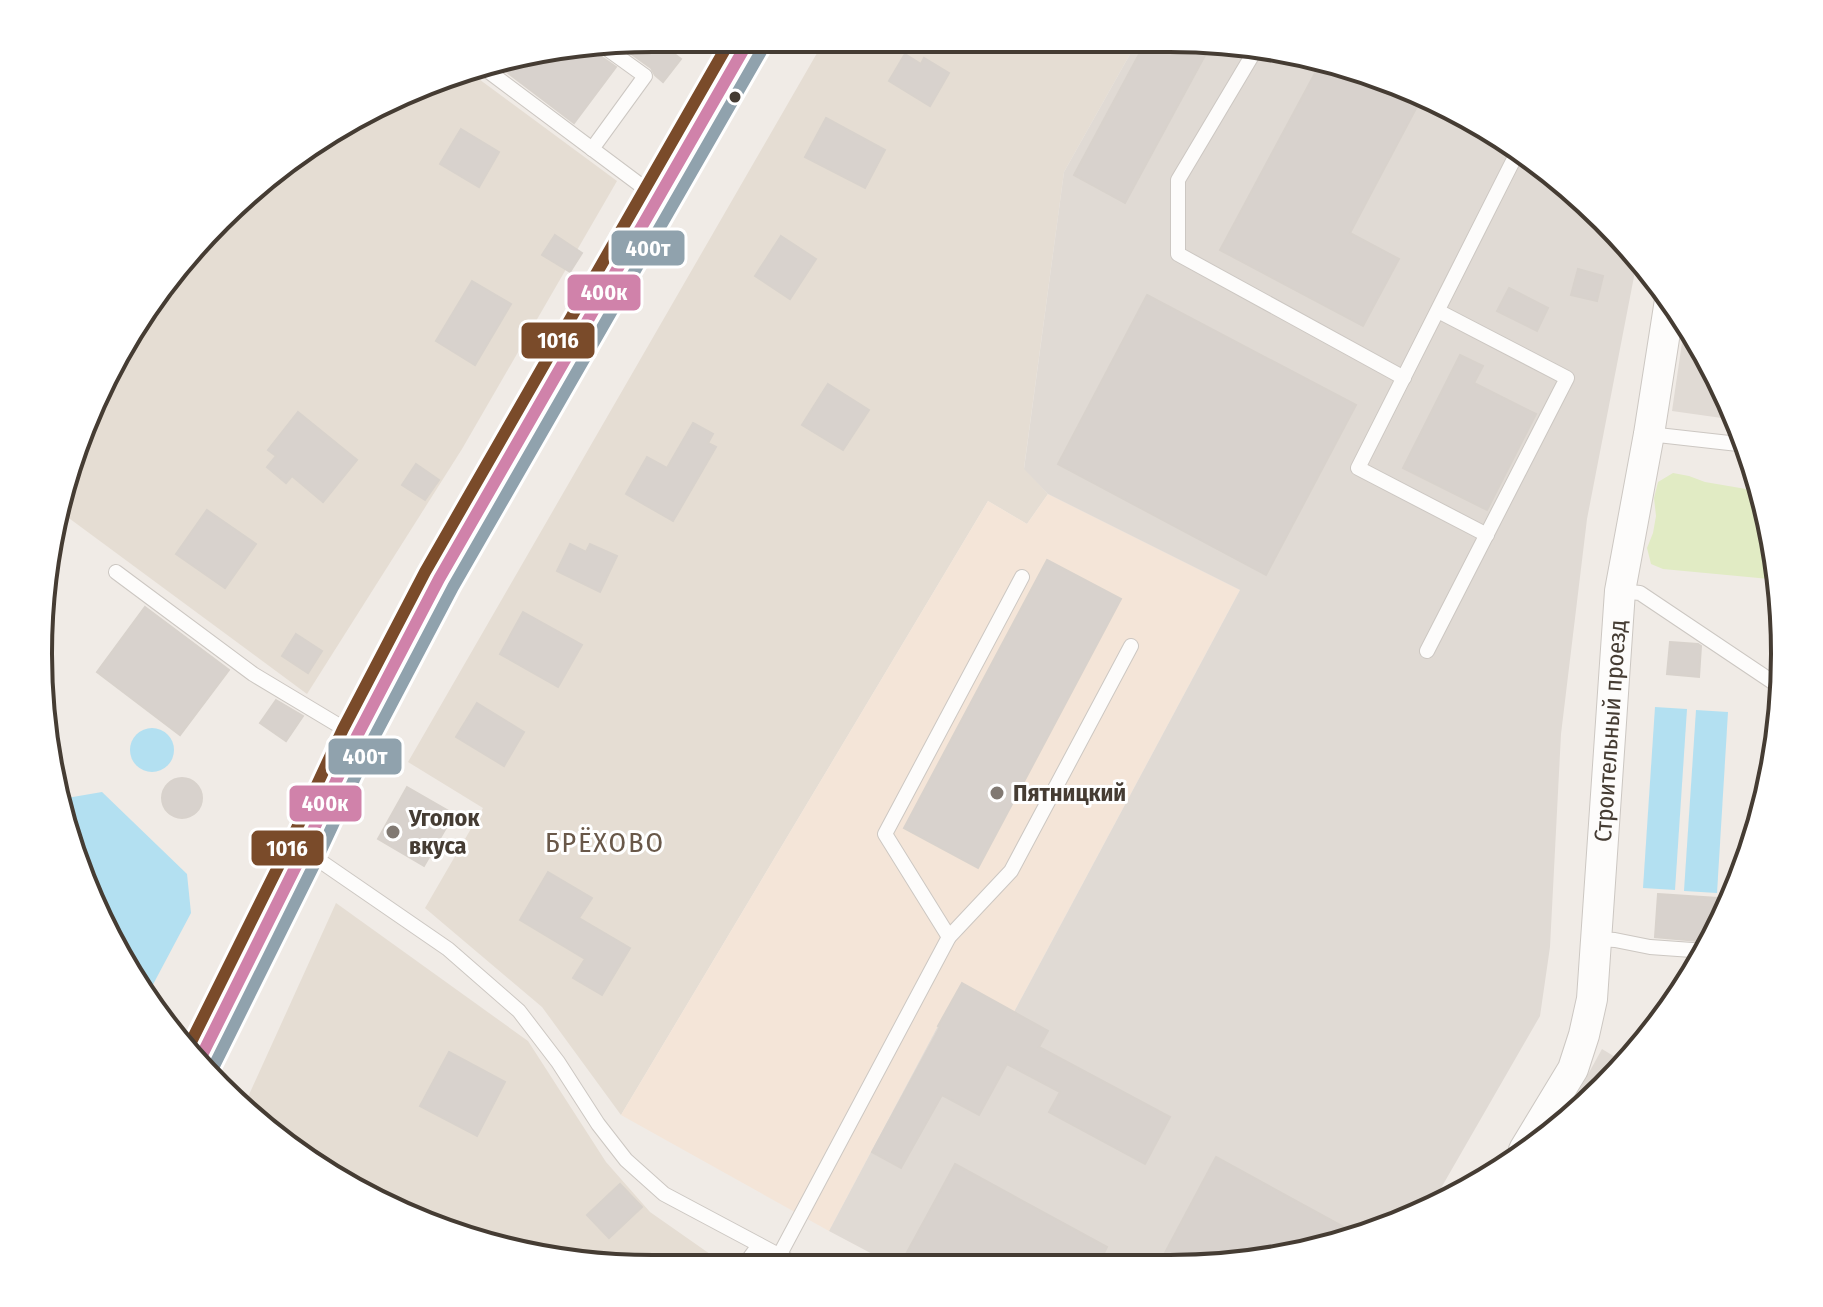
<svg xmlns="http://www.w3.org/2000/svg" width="1823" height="1307" font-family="'Fira Sans Condensed',sans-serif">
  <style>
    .residential { fill: #e5ddd3 }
    .commercial { fill: #f4e5d8 }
    .industrial { fill: #e0dad4 }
    .green { fill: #e1ebc4 }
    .water { fill: #b3e0f1 }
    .building { fill: #d8d2cd; stroke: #d8d2cc; stroke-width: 2 }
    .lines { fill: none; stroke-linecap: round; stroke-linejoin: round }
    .lane-casing { stroke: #ccc7c2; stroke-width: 16 }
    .street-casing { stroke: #ccc7c2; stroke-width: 32 }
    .primary-casing { stroke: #d3c6b2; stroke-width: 46 }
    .lane { stroke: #fdfcfb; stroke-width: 14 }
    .street { stroke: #fdfcfb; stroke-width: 30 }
    .primary { stroke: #f1eae2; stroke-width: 44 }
    .bus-1-casing { stroke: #fff; stroke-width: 18 }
    .bus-2-casing { stroke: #fff; stroke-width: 18 }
    .bus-3-casing { stroke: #fff; stroke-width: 18 }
    .bus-1 { stroke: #d082aa; stroke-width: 12 }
    .bus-2 { stroke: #90a2ad; stroke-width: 12 }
    .bus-3 { stroke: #7a4b2a; stroke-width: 12 }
    .bus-dot { fill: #453c33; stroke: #fff; stroke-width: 3 }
    .poi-dot { fill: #817972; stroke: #fff; stroke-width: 3 }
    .labels { text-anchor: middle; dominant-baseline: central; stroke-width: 6; stroke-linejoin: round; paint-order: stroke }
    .street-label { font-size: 24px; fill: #453c33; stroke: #fff }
    .poi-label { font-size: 24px; font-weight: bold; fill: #453c33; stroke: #fff; text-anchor: start }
    .quarter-label { font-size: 28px; letter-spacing: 2px; fill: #695849; stroke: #fff }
    .rim { fill: none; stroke: #453c33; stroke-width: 4 }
    .line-badge { stroke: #fff; stroke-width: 3 }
    .badge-label { font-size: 22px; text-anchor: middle; font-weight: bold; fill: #fff }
  </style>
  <rect width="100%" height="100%" fill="#f0ebe6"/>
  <!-- residential -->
  <g class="residential">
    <path d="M 824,41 L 1134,47 L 1064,172 L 1024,468 L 1048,494 L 1027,524 L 988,501 L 621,1115 L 542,1007 L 425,908 L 483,808 L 408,762 Z"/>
    <path d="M 468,71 L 617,181 L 462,449 L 307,694 L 62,513 L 101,382 L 191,247 L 312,141 Z"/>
    <path d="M 336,903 L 528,1041 L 606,1162 L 650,1212 L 710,1254 L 709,1264 L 707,1267 L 614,1268 L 495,1248 L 382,1206 L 279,1142 L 243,1108 Z"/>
  </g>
  <!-- commercial -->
  <path class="commercial" d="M 1048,494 L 1240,590 L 1014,1012 L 938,1026 L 829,1231 L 621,1115 L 988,501 L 1027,524 Z"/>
  <!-- industrial -->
  <g class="industrial">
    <path d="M 1134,47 L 1290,50 L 1478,121 L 1633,248 L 1638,256 L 1587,519 L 1561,734 L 1550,947 L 1540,1016 L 1429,1209 L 1250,1264 L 895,1266 L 829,1231 L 938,1026 L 1014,1012 L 1240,590 L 1048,494 L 1024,469 L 1064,172 Z"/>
    <path d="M 1685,322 L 1703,346 L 1736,420 L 1672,411 Z"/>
    <path d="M 1602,1049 L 1625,1063 L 1575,1117 L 1559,1127 Z"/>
  </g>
  <!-- green -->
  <path class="green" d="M 1673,473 L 1689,476 L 1705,482 L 1746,489 L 1764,506 L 1780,580 L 1663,569 L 1651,564 L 1647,548 L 1653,533 L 1656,516 L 1654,498 L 1658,482 Z"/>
  <!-- water -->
  <g class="water">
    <path d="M 1655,707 L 1687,709 L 1675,890 L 1643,888 Z"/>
    <path d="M 1696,710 L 1728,712 L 1717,893 L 1684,891 Z"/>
    <circle cx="152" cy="750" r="22"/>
    <path d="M 102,792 L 187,874 L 191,913 L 149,992 L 85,889 L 61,799 Z"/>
  </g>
  <!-- building -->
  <g class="building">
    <path d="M 653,38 L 681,59 L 663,82 L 655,75 L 651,68 L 616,43 Z"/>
    <path d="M 592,46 L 596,53 L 616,67 L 574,123 L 491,60 Z"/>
    <path d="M 1143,47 L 1209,48 L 1125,203 L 1074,175 Z"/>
    <path d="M 905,54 L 921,64 L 924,58 L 949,73 L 930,106 L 889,81 Z"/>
    <path d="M 1321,62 L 1421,99 L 1350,233 L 1399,259 L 1363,326 L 1220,250 Z"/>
    <path d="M 826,118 L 885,150 L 865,188 L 805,157 Z"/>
    <path d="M 461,129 L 499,152 L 479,187 L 440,164 Z"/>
    <path d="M 555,235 L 582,253 L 570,272 L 542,255 Z"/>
    <path d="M 781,236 L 816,259 L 790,299 L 755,276 Z"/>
    <path d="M 1578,269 L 1603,276 L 1597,301 L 1571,295 Z"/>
    <path d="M 472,281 L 511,304 L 475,365 L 436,341 Z"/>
    <path d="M 1509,288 L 1548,308 L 1537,331 L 1497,311 Z"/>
    <path d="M 1147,295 L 1356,405 L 1266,575 L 1058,464 Z"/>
    <path d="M 1460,355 L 1483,366 L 1474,383 L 1536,414 L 1487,510 L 1403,468 Z"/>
    <path d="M 828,384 L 869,410 L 843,450 L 802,425 Z"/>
    <path d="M 298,412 L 357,460 L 323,502 L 292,476 L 286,483 L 267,467 L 276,456 L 268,450 Z"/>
    <path d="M 693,423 L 713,434 L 708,443 L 716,447 L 673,521 L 626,494 L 647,457 L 667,468 Z"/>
    <path d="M 416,464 L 439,480 L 425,500 L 402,485 Z"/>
    <path d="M 207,510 L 256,544 L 225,588 L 176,554 Z"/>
    <path d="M 570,544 L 586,552 L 590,544 L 617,556 L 600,592 L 557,571 Z"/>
    <path d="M 1047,560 L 1121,599 L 978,868 L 904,828 Z"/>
    <path d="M 145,607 L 229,670 L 180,735 L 97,672 Z"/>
    <path d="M 523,612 L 582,645 L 558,687 L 500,654 Z"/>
    <path d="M 296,634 L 322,651 L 308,673 L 282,656 Z"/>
    <path d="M 1670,642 L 1698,644 L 1701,646 L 1699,677 L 1667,674 Z"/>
    <path d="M 276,700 L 303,716 L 286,741 L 260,723 Z"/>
    <path d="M 477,703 L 524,732 L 504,766 L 456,737 Z"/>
    <circle cx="182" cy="798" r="20"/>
    <path d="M 407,787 L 454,814 L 424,866 L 378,839 Z"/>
    <path d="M 548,872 L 592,898 L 579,918 L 630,948 L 602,995 L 573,978 L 585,959 L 520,920 Z"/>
    <path d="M 1658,894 L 1732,899 L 1721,926 L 1712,942 L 1709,942 L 1655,937 Z"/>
    <path d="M 962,983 L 1048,1031 L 1039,1047 L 1170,1117 L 1145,1164 L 1049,1112 L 1060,1092 L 1007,1064 L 979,1115 L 942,1095 L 901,1168 L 872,1152 L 940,1027 L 938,1026 Z"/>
    <path d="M 449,1052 L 505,1082 L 477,1136 L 420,1106 Z"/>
    <path d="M 1216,1157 L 1353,1232 L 1250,1264 L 1159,1264 Z"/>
    <path d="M 955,1164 L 1107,1247 L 1098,1265 L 927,1266 L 906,1254 Z"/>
    <path d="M 620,1184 L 642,1207 L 609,1238 L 587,1215 Z"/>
  </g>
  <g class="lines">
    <defs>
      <g id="lane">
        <path d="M 1256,49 L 1178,180 L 1178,254 L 1404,378"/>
        <path d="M 480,65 L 655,196"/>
        <path d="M 592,149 L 645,76 L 602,45"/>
        <path d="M 1649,434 L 1747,445"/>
        <path d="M 1487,535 L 1358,468 L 1517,153"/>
        <path d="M 116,572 L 253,674 L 353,734"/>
        <path d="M 1620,591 L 1640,593 L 1783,689"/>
        <path d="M 1427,651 L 1567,378 L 1438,311"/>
        <path d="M 307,854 L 323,863 L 448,949 L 519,1011 L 558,1062 L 598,1124 L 626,1160 L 664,1194 L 801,1267"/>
        <path d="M 949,937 L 885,834 L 1022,577"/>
        <path d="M 1596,939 L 1615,940 L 1650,947 L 1706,951"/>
        <path d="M 779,1256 L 949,937 L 1011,871 L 1131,646"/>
        <path d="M 743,1267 L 759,1245"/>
      </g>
      <g id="street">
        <path id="s1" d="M 1524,1150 L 1573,1069 L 1584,1035 L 1592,999 L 1620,591 L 1649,434 L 1670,300"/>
      </g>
      <path id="primary" d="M 197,1065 L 303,852 L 357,736 L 439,579 L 749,40"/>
    </defs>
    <!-- lane casing -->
    <use href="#lane" class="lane-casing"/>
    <!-- street casing -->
    <use href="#street" class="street-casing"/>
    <!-- primary casing -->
    <use href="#primary" class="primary-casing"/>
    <!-- lane -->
    <use href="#lane" class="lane"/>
    <!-- street -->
    <use href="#street" class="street"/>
    <!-- primary -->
    <use href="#primary" class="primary"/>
    <defs>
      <path id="bus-1" d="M 197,1065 L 303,852 L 357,736 L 439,579 L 749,40"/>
      <path id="bus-2" d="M 211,1072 L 317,859 L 371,743 L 453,587 L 763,48"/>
      <path id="bus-3" d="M 186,1052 L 289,845 L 343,729 L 425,572 L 731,39"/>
    </defs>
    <!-- bus-1 casing -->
    <use href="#bus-1" class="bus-1-casing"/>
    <!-- bus-2 casing -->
    <use href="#bus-2" class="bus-2-casing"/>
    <!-- bus-3 casing -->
    <use href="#bus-3" class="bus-3-casing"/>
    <!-- bus-1 -->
    <use href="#bus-1" class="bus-1"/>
    <!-- bus-2 -->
    <use href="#bus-2" class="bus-2"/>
    <!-- bus-3 -->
    <use href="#bus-3" class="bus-3"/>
  </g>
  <!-- markers -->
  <circle class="bus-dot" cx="735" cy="97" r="7"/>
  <g class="poi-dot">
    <circle cx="997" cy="793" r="8"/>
    <circle cx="393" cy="832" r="8"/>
  </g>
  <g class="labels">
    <!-- street labels -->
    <g class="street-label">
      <text stroke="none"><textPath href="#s1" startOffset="436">Строительный проезд</textPath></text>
    </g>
    <!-- poi labels -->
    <g class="poi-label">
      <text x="1013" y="793">Пятницкий</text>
      <text x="409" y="818">Уголок<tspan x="409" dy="28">вкуса</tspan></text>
    </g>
    <!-- quarter labels -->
    <g class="quarter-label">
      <text x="605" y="842">БРЁХОВО</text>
    </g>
  </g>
  <!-- crop -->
  <path d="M0 0H1823V1307H0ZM653 52H1170A601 601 0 0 1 1771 653V654A601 601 0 0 1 1170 1255H653A601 601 0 0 1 52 654V653A601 601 0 0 1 653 52Z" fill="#fff" fill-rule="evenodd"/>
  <path class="rim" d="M653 52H1170A601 601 0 0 1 1771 653V654A601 601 0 0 1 1170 1255H653A601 601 0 0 1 52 654V653A601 601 0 0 1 653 52Z"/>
  <g class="line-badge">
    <rect x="610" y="229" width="76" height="38" rx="8" fill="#90a2ad"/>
    <rect x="566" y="273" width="76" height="39" rx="8" fill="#d082aa"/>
    <rect x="520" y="321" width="76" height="39" rx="8" fill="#7a4b2a"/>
    <rect x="327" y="737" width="76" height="39" rx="8" fill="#90a2ad"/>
    <rect x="288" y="784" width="75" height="39" rx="8" fill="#d082aa"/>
    <rect x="250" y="829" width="75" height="38" rx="8" fill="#7a4b2a"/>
  </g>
  <g class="badge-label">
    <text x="648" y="256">400т</text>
    <text x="604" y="300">400к</text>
    <text x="558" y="348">1016</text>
    <text x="365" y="764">400т</text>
    <text x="325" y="811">400к</text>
    <text x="287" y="856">1016</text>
  </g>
</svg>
